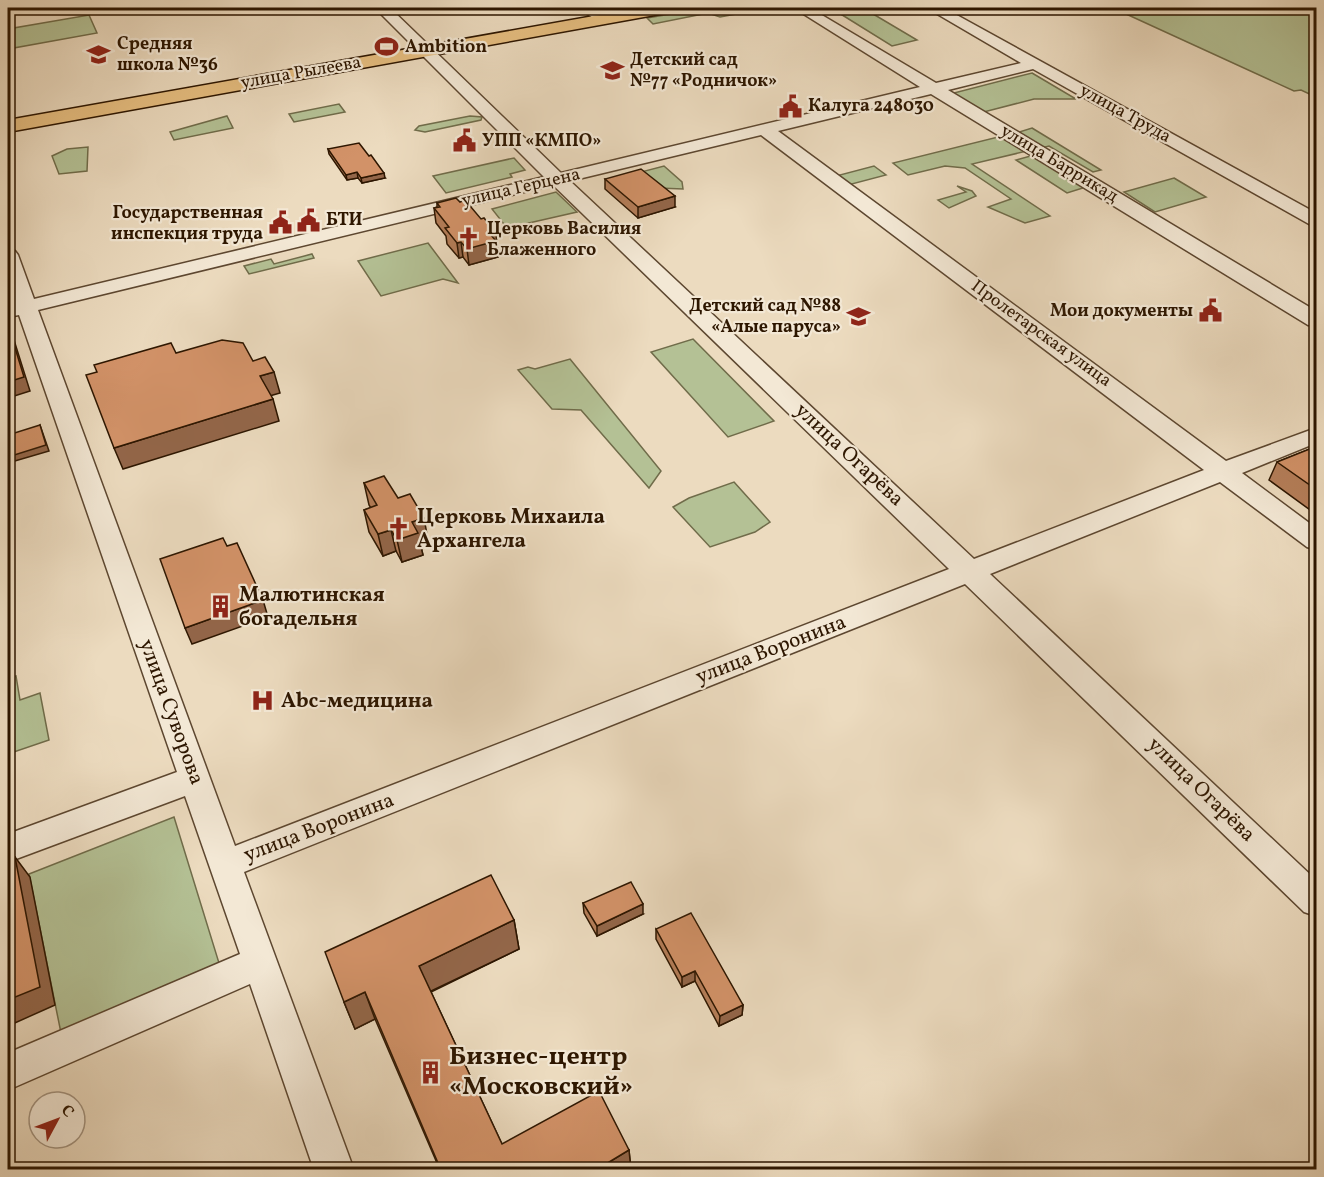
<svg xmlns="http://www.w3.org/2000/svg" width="1324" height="1177" font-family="Vollkorn,serif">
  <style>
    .green { fill: #b4c195; stroke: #706c4a; stroke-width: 1.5 }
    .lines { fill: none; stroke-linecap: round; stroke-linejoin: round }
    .minor-casing { stroke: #5d4730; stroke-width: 3 }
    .major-casing { stroke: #2d1600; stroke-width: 3 }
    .minor { fill: #f3e8d5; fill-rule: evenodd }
    .major { fill: #e6be80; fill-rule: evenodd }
    .wall { fill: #b57e59; stroke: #2d1600; stroke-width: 1.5 }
    .shaded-wall { fill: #936649; stroke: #2d1600; stroke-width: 1.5 }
    .building { fill: #d29268; stroke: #2d1600; stroke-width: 1.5 }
    .labels { text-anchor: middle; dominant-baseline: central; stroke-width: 4.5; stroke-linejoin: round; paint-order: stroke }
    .far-poi-label { font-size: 18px; font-weight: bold; fill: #2d1600; stroke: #f3e8d5; text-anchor: start }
    .far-street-label { font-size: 18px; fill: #2d1600; stroke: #f3e8d5 }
    .street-label { font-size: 21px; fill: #2d1600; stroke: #f3e8d5 }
    .poi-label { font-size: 21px; font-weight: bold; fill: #2d1600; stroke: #f3e8d5; text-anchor: start }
    .near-poi-label { font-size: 26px; font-weight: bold; fill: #2d1600; stroke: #f3e8d5; text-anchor: start }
  </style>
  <rect width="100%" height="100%" fill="#ecdbbf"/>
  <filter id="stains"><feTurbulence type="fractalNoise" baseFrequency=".00333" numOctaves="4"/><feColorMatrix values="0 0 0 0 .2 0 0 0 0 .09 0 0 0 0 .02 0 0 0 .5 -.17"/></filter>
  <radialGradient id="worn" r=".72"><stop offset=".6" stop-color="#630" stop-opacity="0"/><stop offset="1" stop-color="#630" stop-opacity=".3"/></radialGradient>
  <!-- green -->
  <g class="green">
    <path d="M 707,8 L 769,8 L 720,17 L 708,13 L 653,24 L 647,18 Z"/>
    <path d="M 863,8 L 917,40 L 892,46 L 839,13 Z"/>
    <path d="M 1113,8 L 1316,8 L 1316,97 L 1301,90 L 1294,91 Z"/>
    <path d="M 89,15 L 97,33 L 8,49 L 8,29 Z"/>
    <path d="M 1032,73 L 1076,99 L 1034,99 L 980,113 L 950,94 Z"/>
    <path d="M 339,104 L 345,112 L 294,122 L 289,114 Z"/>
    <path d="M 227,116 L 233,128 L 174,140 L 170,132 Z"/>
    <path d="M 470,116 L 482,117 L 481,120 L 425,132 L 415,130 L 419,126 Z"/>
    <path d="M 1032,128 L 1101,170 L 1093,172 L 1049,146 L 1041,148 L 1016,133 Z"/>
    <path d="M 1002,136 L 1027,151 L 972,164 L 1050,216 L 1025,223 L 988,207 L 1011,199 L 965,168 L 945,166 L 908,175 L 893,163 Z"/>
    <path d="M 88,147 L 87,171 L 59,174 L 52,156 L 67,149 Z"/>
    <path d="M 1034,155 L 1086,187 L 1067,193 L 1016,160 Z"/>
    <path d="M 514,158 L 525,170 L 510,174 L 512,177 L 446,193 L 433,176 Z"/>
    <path d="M 664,166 L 682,182 L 683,189 L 659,188 L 641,172 Z"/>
    <path d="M 874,166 L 886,175 L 848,185 L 836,176 Z"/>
    <path d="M 1174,178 L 1206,197 L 1155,212 L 1124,192 Z"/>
    <path d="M 957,186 L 972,191 L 976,196 L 949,208 L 938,200 L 966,192 Z"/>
    <path d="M 556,192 L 577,212 L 507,228 L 492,209 Z"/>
    <path d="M 428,243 L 458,283 L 443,279 L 381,296 L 358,261 Z"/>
    <path d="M 312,254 L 314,258 L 249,274 L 244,266 L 271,259 L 274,264 Z"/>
    <path d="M 693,339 L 774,421 L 728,437 L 651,352 Z"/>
    <path d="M 570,359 L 661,471 L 649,488 L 581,410 L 552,409 L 518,370 L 528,367 L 535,369 Z"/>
    <path d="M 734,482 L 770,522 L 755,532 L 710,547 L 673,507 L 689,498 Z"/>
    <path d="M 16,676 L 20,700 L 40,693 L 49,740 L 8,754 L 8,678 Z"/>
    <path d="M 174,817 L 219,963 L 61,1033 L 29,874 Z"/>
  </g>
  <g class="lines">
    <defs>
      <g id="minor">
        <path d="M 375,8 L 390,8 L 561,173 L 920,87 L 794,8 L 810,8 L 936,83 L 1021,63 L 927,8 L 944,8 L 1316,213 L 1316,226 L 1309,224 L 1033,69 L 948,90 L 1316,311 L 1316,326 L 1308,325 L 931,94 L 778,131 L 1226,461 L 1316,428 L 1316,443 L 1242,473 L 1316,528 L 1316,550 L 1307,547 L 1220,482 L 990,574 L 1316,880 L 1316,916 L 1304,912 L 965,584 L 244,872 L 354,1170 L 314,1170 L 250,984 L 8,1090 L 8,1053 L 240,954 L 185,796 L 8,862 L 8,834 L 177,772 L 19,315 L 8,317 L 8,305 L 15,303 L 8,282 L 8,249 L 15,251 L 18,255 L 34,299 L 544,177 ZM 761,135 L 1204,470 L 974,559 L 570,181 ZM 553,185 L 949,569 L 235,846 L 38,310 Z"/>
        <path d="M 578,8 L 594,8 L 608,19 L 601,23 Z"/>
      </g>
      <path id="major" d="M 639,8 L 675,8 L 666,13 L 8,132 L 8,120 Z"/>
    </defs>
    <!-- minor casing -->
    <use href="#minor" class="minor-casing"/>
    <!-- major casing -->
    <use href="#major" class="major-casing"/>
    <!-- minor -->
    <use href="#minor" class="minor"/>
    <!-- major -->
    <use href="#major" class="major"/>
  </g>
  <!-- wall -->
  <g class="wall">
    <path d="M 328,149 L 385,178 L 362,183 L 358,178 L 347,180 L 329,154 Z"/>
    <path d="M 605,179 L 675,207 L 638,218 L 605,189 Z"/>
    <path d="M 437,203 L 498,248 L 498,257 L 469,265 L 463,257 L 459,258 L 447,244 L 446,236 L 436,223 L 434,208 L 437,207 Z"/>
    <path d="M 1317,446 L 1317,515 L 1269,480 L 1277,462 Z"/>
    <path d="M 364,483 L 398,498 L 428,540 L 420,543 L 423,555 L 402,562 L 396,551 L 383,556 L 369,532 L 364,510 L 371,508 L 369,505 Z"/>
    <path d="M 583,903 L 643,914 L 597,936 L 584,913 Z"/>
    <path d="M 514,920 L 519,949 L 431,992 L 502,1144 L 629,1150 L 631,1170 L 440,1170 L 375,1019 L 355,1029 L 344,1002 Z"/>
    <path d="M 656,929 L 743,1005 L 742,1015 L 719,1026 L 695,981 L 682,987 L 656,939 Z"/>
  </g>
  <!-- shaded-wall -->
  <g class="shaded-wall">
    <path d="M 357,172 L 358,178 L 347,180 L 346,175 Z"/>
    <path d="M 384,173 L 385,178 L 362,183 L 361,178 Z"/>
    <path d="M 675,196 L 675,207 L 638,218 L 638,207 Z"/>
    <path d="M 496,233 L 498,257 L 469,265 L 467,249 L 490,234 Z"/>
    <path d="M 461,242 L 463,257 L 459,258 L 457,243 Z"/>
    <path d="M 8,321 L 30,391 L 8,398 Z"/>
    <path d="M 274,372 L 280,393 L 266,397 L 260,376 Z"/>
    <path d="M 273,399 L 279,421 L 123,469 L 114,448 Z"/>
    <path d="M 40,425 L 49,451 L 8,463 L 8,457 Z"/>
    <path d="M 424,518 L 428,540 L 420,543 L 423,555 L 402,562 L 397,540 L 412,522 Z"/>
    <path d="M 391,530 L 396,551 L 383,556 L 378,534 Z"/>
    <path d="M 263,600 L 268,617 L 192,644 L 185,628 Z"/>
    <path d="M 15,857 L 30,877 L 55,1005 L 8,1026 L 8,1000 Z"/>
    <path d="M 643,904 L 643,914 L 597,936 L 597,926 Z"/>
    <path d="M 514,920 L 519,949 L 427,993 L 419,966 Z"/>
    <path d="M 695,971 L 695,981 L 682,987 L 682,977 Z"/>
    <path d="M 365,992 L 375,1019 L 355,1029 L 344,1002 Z"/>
    <path d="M 743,1005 L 742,1015 L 719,1026 L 720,1016 Z"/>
    <path d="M 629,1150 L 631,1170 L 596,1170 Z"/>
  </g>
  <!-- building -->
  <g class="building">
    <path d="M 359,143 L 369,156 L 371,155 L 384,173 L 361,178 L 357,172 L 346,175 L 328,149 Z"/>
    <path d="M 641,169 L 675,196 L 638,207 L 605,179 Z"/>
    <path d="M 456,198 L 460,202 L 465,200 L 481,219 L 484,218 L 496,233 L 490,234 L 496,241 L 467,249 L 461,242 L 457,243 L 445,228 L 449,227 L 434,208 L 440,207 L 437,203 Z"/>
    <path d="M 8,325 L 24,377 L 8,382 Z"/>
    <path d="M 222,340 L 243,343 L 253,361 L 265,357 L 274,372 L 260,376 L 273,399 L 114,448 L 86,375 L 97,372 L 94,365 L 171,343 L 176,353 Z"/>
    <path d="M 40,425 L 46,445 L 8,457 L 8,435 Z"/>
    <path d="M 1317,446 L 1317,490 L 1277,462 Z"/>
    <path d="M 384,476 L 398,498 L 410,494 L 424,518 L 412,522 L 418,533 L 397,540 L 391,530 L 378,534 L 364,510 L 377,505 L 364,483 Z"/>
    <path d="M 223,538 L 227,546 L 237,543 L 263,600 L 185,628 L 160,559 Z"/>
    <path d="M 15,857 L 40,987 L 8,1000 L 8,860 Z"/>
    <path d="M 491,875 L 514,920 L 419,966 L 502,1144 L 599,1091 L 629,1150 L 596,1170 L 441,1170 L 365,992 L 344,1002 L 325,952 Z"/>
    <path d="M 631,882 L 643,904 L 597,926 L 583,903 Z"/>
    <path d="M 691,913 L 743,1005 L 720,1016 L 695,971 L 682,977 L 656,929 Z"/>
  </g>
  <!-- icons -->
  <defs>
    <symbol id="stadium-bare" viewBox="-9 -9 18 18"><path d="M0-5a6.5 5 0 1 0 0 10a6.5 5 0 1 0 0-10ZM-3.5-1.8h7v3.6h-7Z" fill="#8f2418" stroke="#f3e8d5" stroke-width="2.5" paint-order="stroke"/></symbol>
    <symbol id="school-bare" viewBox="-9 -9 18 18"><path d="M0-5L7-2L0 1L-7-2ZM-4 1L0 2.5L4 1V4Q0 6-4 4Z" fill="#8f2418" stroke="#f3e8d5" stroke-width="2.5" paint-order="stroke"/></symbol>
    <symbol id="civic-bare" viewBox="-9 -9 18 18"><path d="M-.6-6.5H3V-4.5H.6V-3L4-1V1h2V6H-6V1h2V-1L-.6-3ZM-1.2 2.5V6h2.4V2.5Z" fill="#8f2418" stroke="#f3e8d5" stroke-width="2.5" paint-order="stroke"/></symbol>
    <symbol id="church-bare" viewBox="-9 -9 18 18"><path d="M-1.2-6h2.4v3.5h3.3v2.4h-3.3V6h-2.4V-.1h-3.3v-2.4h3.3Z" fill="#8f2418" stroke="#f3e8d5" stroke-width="2.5" paint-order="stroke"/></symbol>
    <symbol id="building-bare" viewBox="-9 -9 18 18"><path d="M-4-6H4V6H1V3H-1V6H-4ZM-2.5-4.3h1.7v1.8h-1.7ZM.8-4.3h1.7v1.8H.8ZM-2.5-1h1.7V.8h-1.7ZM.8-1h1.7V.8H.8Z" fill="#8f2418" stroke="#f3e8d5" stroke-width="2.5" paint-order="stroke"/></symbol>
    <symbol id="hospital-bare" viewBox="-9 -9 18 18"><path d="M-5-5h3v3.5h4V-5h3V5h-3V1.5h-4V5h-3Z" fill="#8f2418" stroke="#f3e8d5" stroke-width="2.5" paint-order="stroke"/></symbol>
  </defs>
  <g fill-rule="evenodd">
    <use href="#stadium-bare" x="370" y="30" width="33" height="33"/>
    <use href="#school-bare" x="82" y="38" width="33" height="33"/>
    <use href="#school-bare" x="596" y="54" width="33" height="33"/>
    <use href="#civic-bare" x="774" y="90" width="33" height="33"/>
    <use href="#civic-bare" x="448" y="124" width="33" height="33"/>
    <use href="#civic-bare" x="292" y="204" width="33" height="33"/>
    <use href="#civic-bare" x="264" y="206" width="33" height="33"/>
    <use href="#church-bare" x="452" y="222" width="33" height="33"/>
    <use href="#civic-bare" x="1194" y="294" width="33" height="33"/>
    <use href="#school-bare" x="842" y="300" width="33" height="33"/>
    <use href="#church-bare" x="382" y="512" width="33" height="33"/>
    <use href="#building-bare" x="204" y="590" width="33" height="33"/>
    <use href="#hospital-bare" x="246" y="684" width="33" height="33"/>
    <use href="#building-bare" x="414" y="1056" width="33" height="33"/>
  </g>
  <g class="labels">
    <!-- far-poi labels -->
    <g class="far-poi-label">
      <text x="117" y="44">Средняя<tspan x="117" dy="21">школа №36</tspan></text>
      <text x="405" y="47">Ambition</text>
      <text x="630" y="60">Детский сад<tspan x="630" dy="21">№77 «Родничок»</tspan></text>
      <text x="808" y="106">Калуга 248030</text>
      <text x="482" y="141">УПП «КМПО»</text>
      <text x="263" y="213" text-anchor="end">Государственная<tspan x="263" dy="21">инспекция труда</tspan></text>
      <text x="326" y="220">БТИ</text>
      <text x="487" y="229">Церковь Василия<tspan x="487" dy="21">Блаженного</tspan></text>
      <text x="841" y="306" text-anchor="end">Детский сад №88<tspan x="841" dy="21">«Алые паруса»</tspan></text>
      <text x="1193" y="311" text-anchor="end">Мои документы</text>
    </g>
    <!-- far-street labels -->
    <g class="far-street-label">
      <text transform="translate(301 73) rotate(-10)">улица Рылеева</text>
      <text transform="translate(1125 114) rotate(29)">улица Труда</text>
      <text transform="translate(1059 164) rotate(31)">улица Баррикад</text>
      <text transform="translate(521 188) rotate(-13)">улица Герцена</text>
      <text transform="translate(1041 334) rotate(36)">Пролетарская улица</text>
    </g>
    <!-- street labels -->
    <g class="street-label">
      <text transform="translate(849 455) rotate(43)">улица Огарёва</text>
      <text transform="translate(771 650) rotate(-21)">улица Воронина</text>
      <text transform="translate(171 712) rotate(70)">улица Суворова</text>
      <text transform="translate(1201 790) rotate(44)">улица Огарёва</text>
      <text transform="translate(319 828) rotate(-21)">улица Воронина</text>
    </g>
    <!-- poi labels -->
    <g class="poi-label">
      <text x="417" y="517">Церковь Михаила<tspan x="417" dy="24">Архангела</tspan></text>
      <text x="239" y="595">Малютинская<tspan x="239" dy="24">богадельня</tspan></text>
      <text x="281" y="701">Abc-медицина</text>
    </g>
    <!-- near-poi labels -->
    <g class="near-poi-label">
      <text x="449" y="1057">Бизнес-центр<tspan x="449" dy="30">«Московский»</tspan></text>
    </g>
  </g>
  <!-- margin -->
  <rect width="1324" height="1177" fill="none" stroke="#ecdbbf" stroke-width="30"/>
  <rect x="9" y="9" width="1306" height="1159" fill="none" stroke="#2d1600" stroke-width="3"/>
  <rect x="15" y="15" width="1294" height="1147" fill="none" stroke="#2d1600" stroke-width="1.5"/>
  <!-- north arrow -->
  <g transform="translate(57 1120) rotate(49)"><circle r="28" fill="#f3e8d5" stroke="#a49480" stroke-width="1.5"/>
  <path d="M0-4.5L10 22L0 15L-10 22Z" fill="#8f2418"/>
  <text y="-9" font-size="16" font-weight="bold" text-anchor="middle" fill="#2d1600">С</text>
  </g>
  <rect width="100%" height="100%" filter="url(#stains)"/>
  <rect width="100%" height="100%" fill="url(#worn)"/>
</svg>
